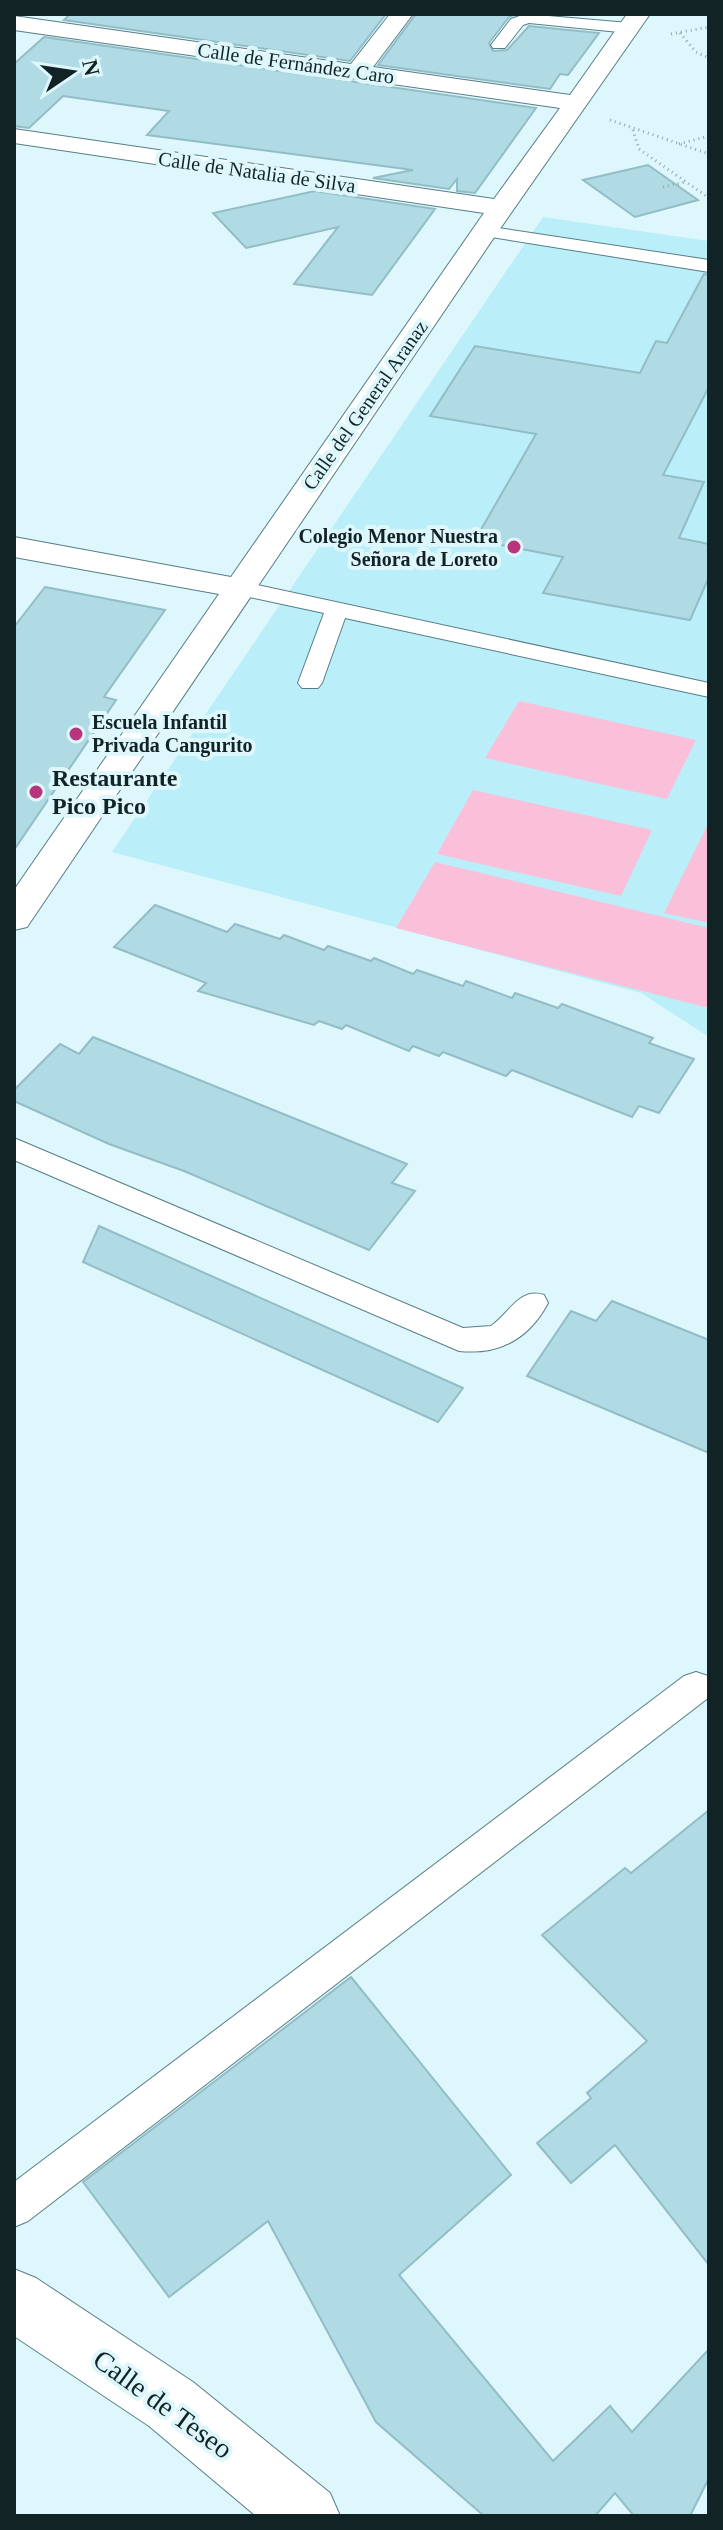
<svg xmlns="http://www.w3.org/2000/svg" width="723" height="2530" font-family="'Times New Roman',serif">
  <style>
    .built { fill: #baeffa }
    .green { fill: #fac0d9 }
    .building { fill: #b0dbe4; stroke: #93bdc6; stroke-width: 2 }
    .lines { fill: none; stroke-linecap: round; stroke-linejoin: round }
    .lane-casing { stroke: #567e86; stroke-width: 2 }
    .street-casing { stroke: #567e86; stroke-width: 2 }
    .path { stroke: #91a8ac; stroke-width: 3; stroke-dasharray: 1 4; stroke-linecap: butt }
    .lane { fill: #fff; fill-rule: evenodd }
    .street { fill: #fff; fill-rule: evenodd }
    .poi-dot { fill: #b8357e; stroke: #ddf7fc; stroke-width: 3 }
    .labels { text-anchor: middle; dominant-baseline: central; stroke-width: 8; stroke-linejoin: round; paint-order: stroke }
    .far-street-label { font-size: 20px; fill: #122326; stroke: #ddf7fc }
    .far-poi-label { font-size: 20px; font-weight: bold; fill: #122326; stroke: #ddf7fc; text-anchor: end }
    .poi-label { font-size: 24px; font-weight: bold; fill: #122326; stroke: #ddf7fc; text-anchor: start }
    .near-street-label { font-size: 28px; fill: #122326; stroke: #ddf7fc }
  </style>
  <rect width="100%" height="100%" fill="#ddf7fc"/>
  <!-- built -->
  <path class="built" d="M 543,217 L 709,241 L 709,1037 L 641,993 L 112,852 Z"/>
  <!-- green -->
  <g class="green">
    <path d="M 519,701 L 696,740 L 667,799 L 485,758 Z"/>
    <path d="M 473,790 L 652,830 L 621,896 L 437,854 Z"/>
    <path d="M 709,822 L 709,923 L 664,913 Z"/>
    <path d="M 435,862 L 709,928 L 709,1008 L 396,928 Z"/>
  </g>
  <!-- building -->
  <g class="building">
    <path d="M 70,14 L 386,14 L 350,61 L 64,20 Z"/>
    <path d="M 416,14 L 516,14 L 509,17 L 489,43 L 493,51 L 507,50 L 529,26 L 599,33 L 568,75 L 560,74 L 550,89 L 378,65 Z"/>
    <path d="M 44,37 L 536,108 L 475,193 L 457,191 L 457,179 L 449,189 L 373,178 L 413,170 L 147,135 L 169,111 L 63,96 L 29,128 L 14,126 L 14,64 Z"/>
    <path d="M 648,165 L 698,200 L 635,217 L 583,180 Z"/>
    <path d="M 315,191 L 435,209 L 372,295 L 294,284 L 338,227 L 246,248 L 213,213 Z"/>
    <path d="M 704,274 L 709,275 L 709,387 L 663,475 L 704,482 L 679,538 L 709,544 L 709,577 L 690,620 L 543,593 L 563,557 L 475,540 L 536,434 L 430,416 L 475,346 L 640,373 L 656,341 L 667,343 Z"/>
    <path d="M 45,587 L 165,610 L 104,697 L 116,700 L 14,850 L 14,627 Z"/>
    <path d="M 155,905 L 227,932 L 235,924 L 280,939 L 284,935 L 324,950 L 328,946 L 371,961 L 374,958 L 413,974 L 417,970 L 463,986 L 466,981 L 512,998 L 515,993 L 558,1008 L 562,1004 L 653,1038 L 649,1043 L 694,1059 L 659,1113 L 639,1106 L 632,1117 L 512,1070 L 506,1076 L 443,1052 L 439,1056 L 413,1046 L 409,1051 L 346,1025 L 342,1029 L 319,1021 L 314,1025 L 198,991 L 206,983 L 114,947 Z"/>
    <path d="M 93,1037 L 407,1164 L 392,1183 L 415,1191 L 369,1250 L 184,1171 L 109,1144 L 14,1101 L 14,1090 L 60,1044 L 79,1054 Z"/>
    <path d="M 99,1226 L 463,1388 L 438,1422 L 83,1262 Z"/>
    <path d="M 612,1301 L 709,1340 L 709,1453 L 527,1376 L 571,1311 L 596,1321 Z"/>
    <path d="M 709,1810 L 709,2265 L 615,2145 L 571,2183 L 537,2143 L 591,2098 L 587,2093 L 647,2041 L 542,1935 L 625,1868 L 631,1873 Z"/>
    <path d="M 351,1977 L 511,2175 L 399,2275 L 553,2461 L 610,2406 L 632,2432 L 709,2349 L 709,2478 L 690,2516 L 634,2516 L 615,2493 L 595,2516 L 484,2516 L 376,2422 L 268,2221 L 169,2297 L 83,2182 Z"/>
  </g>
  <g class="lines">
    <defs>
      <g id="lane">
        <path d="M 525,14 L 629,23 L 637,28 L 629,33 L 529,23 L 523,25 L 505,48 L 493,48 L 491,45 L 511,19 Z"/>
        <path d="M 485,226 L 709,260 L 709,272 L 479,235 L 476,231 L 479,227 Z"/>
        <path d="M 239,581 L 709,683 L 709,697 L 345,618 L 322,683 L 318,688 L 302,688 L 298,683 L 324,613 L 231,593 L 228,588 Z"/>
        <path d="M 14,1138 L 463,1328 L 491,1326 C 510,1313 519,1287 544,1295 L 548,1303 C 529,1339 499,1355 459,1351 L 14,1160 Z"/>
        <path d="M 696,1672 L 708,1676 L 708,1698 L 28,2221 L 14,2227 L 14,2182 L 684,1676 Z"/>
      </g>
      <g id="street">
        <path d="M 390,14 L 413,14 L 373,67 L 570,95 L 627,14 L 650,14 L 497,233 L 27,927 L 14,930 L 14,890 L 219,594 L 14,557 L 14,537 L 231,577 L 484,213 L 14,143 L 14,129 L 494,199 L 560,108 L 14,30 L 14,16 L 351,64 Z"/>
        <path d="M 14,2269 L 36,2278 L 193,2382 L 330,2493 L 340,2516 L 256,2516 L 149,2426 L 14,2336 Z"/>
      </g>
    </defs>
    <!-- lane casing -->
    <use href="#lane" class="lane-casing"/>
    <!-- street casing -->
    <use href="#street" class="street-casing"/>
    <!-- path -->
    <g class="path">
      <path d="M 680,33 L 696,52 L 709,58"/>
      <path d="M 671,34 L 709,27"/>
      <path d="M 610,120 L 709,154"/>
      <path d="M 633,130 L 639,149 L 709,198"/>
      <path d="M 679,144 L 709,136"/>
      <path d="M 663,187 L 685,182"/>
    </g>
    <!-- lane -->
    <use href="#lane" class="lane"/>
    <!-- street -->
    <use href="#street" class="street"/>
  </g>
  <!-- markers -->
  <g class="poi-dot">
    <circle cx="514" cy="547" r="8"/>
    <circle cx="76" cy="734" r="8"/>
    <circle cx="36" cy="792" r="8"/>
  </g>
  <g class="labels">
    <!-- far-street labels -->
    <g class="far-street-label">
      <text transform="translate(296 63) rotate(8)">Calle de Fernández Caro</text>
      <text transform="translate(257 172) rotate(8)">Calle de Natalia de Silva</text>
      <text transform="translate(365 405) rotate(-55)">Calle del General Aranaz</text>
    </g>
    <!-- far-poi labels -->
    <g class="far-poi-label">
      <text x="498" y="536">Colegio Menor Nuestra<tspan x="498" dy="23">Señora de Loreto</tspan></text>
      <text x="92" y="722" text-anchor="start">Escuela Infantil<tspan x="92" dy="23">Privada Cangurito</tspan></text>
    </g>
    <!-- poi labels -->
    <g class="poi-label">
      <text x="52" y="778">Restaurante<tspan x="52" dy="28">Pico Pico</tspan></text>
    </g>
    <!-- near-street labels -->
    <g class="near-street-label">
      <text transform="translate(163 2404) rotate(36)">Calle de Teseo</text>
    </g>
  </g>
  <!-- border -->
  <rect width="723" height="2530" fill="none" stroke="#122326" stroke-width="32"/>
  <!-- north arrow -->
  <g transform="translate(72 72) rotate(77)" stroke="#ddf7fc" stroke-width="6" paint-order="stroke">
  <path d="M0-6L14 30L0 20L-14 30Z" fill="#122326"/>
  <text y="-12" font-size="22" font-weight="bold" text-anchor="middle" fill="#122326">N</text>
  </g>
</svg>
